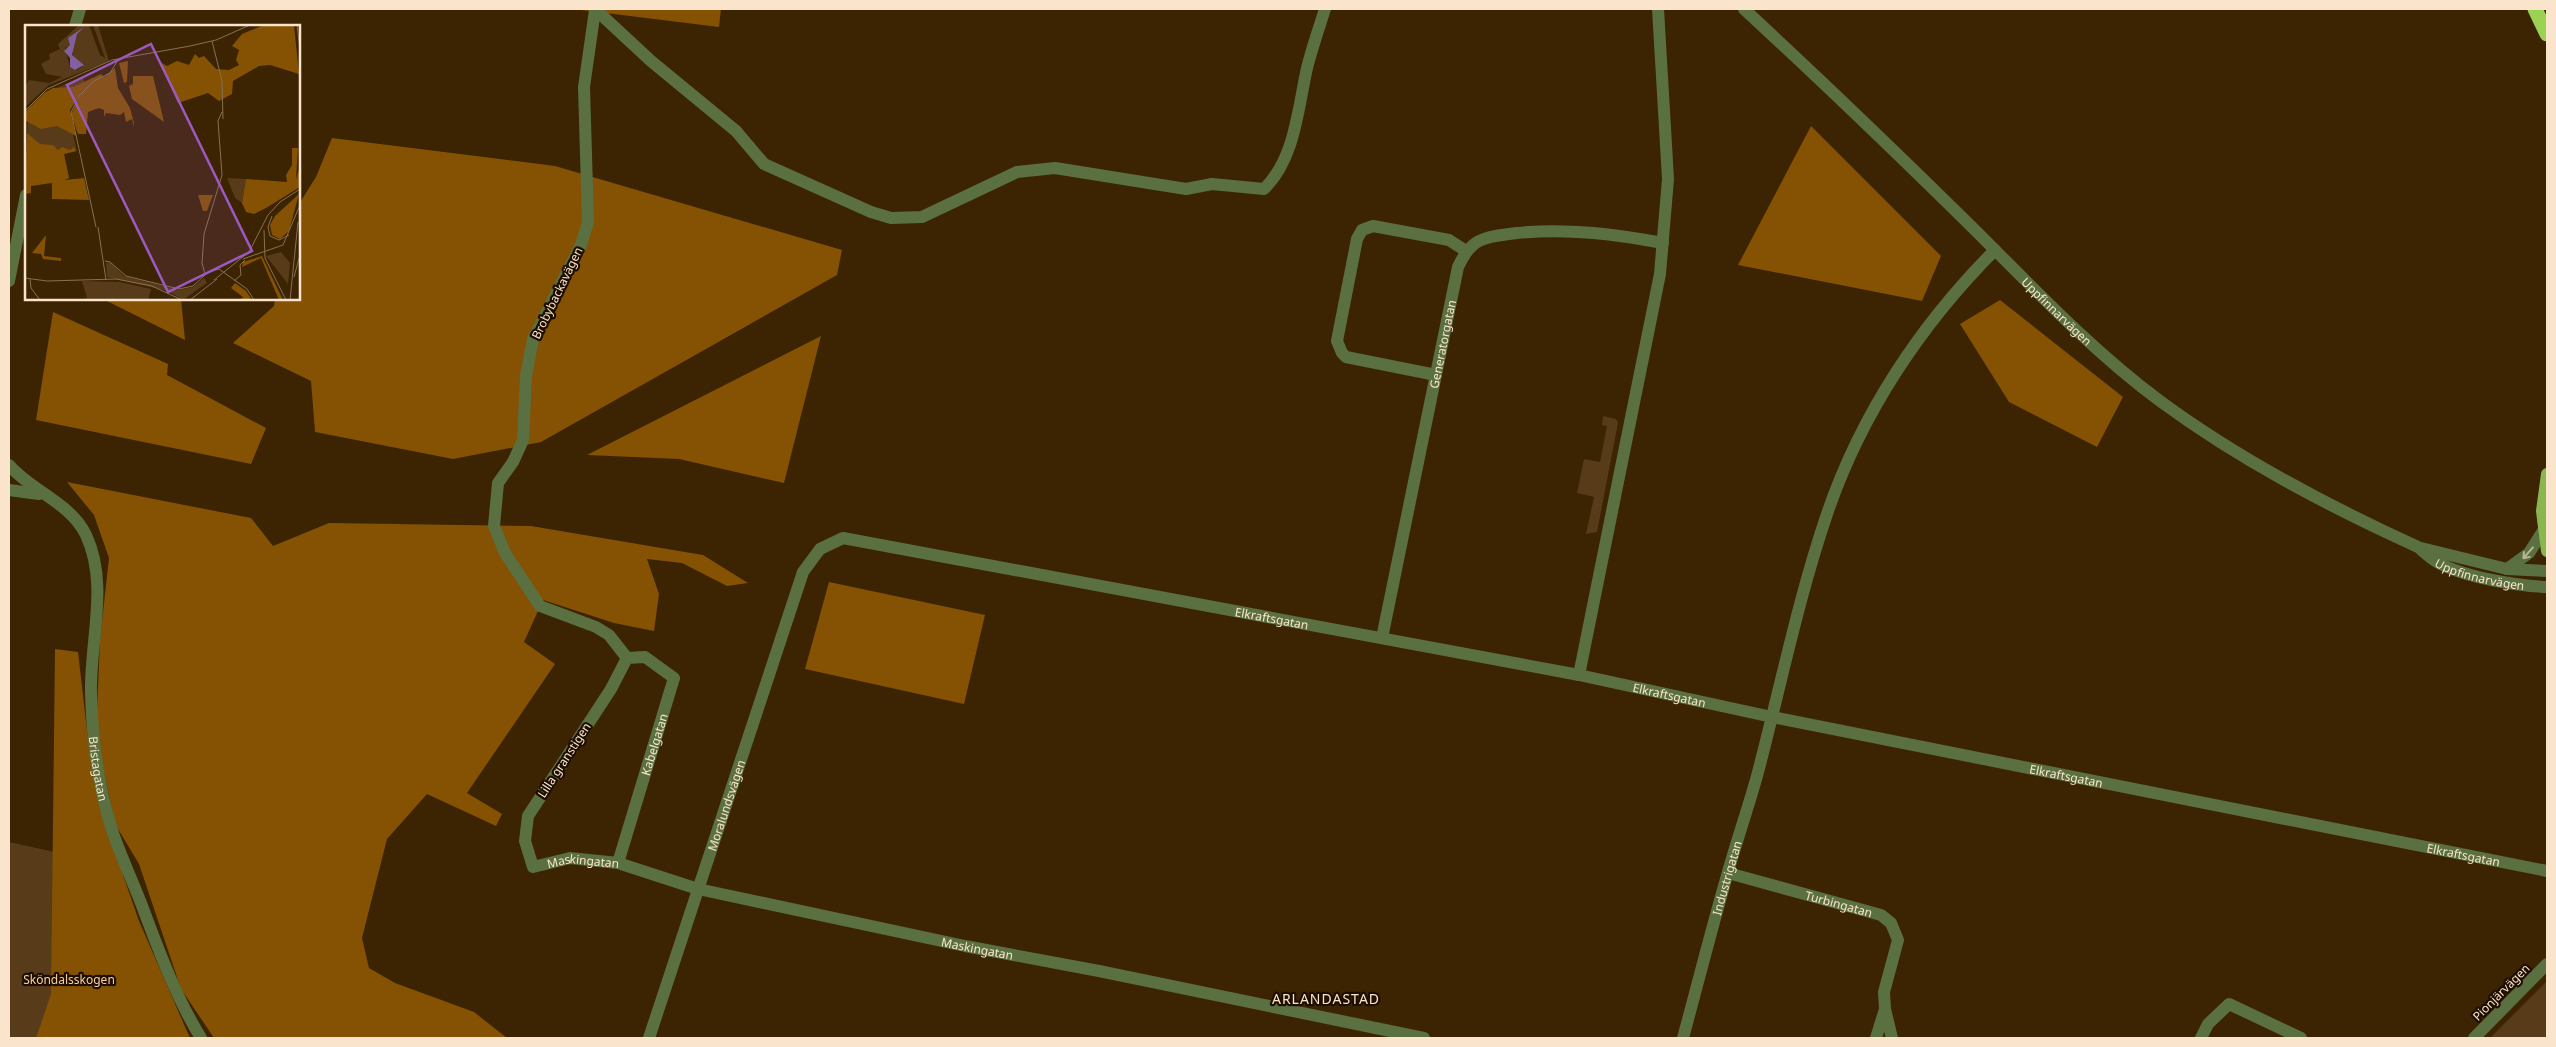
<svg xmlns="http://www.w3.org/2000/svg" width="2556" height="1047" font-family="'Noto Sans',sans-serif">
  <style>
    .green { fill: #583b19 }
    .forest { fill: #845202 }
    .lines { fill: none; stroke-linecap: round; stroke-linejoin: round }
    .minor { stroke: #5a7041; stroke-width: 12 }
    .major { stroke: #8ab650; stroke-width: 12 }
    .highway { stroke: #9cd254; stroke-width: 15 }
    .oneway { stroke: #bbb694 }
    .labels { text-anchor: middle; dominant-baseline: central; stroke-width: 4.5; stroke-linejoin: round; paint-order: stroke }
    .street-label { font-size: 12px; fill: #fbe4cc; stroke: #1d0e00 }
    .park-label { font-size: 12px; fill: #fbce9d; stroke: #1d0e00 }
    .neighbourhood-label { font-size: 14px; letter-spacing: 1px; fill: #fbe4cc; stroke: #1d0e00 }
    .inset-road { fill: none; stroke: #887052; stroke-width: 1 }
    .view { fill: #9b5ac2; fill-opacity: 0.15; stroke: #9b5ac2; stroke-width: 2.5 }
    .inset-edge { fill: none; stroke: #fbe4cc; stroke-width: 2.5 }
  </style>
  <rect width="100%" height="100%" fill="#3c2301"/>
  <!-- green -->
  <g class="green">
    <path d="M 1603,416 L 1616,419 L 1618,423 L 1597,532 L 1586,534 L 1594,497 L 1577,493 L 1584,459 L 1600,462 L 1607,426 L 1602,425 Z"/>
    <path d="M 9,842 L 91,860 L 169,1038 L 9,1038 Z"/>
    <path d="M 2547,981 L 2547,1036 L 2544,1038 L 2490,1038 Z"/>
  </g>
  <!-- forest -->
  <g class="forest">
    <path d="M 573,9 L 721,9 L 719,27 Z"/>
    <path d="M 1811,126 L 1941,256 L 1922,301 L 1738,265 Z"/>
    <path d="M 332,138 L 555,166 L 842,250 L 837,275 L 541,442 L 453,459 L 315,432 L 311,381 L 233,343 L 274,306 L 275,299 L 299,299 L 299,204 L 316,177 Z"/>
    <path d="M 103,299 L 181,299 L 185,340 Z"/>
    <path d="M 2000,300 L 2123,397 L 2097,447 L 2009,402 L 1960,324 Z"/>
    <path d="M 53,312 L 168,364 L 167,375 L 266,428 L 251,464 L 36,420 Z"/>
    <path d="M 821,336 L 784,483 L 679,459 L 587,455 Z"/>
    <path d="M 67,482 L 251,518 L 273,546 L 329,523 L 531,526 L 703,555 L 748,583 L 727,586 L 682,563 L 647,559 L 659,594 L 654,631 L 614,623 L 543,600 L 524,642 L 555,664 L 467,793 L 502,814 L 496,826 L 427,794 L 387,839 L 362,938 L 369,968 L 395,983 L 474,1012 L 507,1038 L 214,1038 L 181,989 L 139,864 L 115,824 L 96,734 L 100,639 L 109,558 L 94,515 Z"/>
    <path d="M 829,582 L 985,615 L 964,704 L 805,669 Z"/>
    <path d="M 55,649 L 78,652 L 88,739 L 106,826 L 139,921 L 190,1038 L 36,1038 L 51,994 Z"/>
  </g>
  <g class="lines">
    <!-- minor -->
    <g class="minor">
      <path d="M 595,9 L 651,61 L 736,131 L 764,164 L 871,212 L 891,218 L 922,217 L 1017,172 L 1055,168 L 1186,189 L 1212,184 L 1264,189 C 1295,159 1298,108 1307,68 C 1312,48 1319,28 1325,9"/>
      <path id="s1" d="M 1744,9 C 1823,82 1901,157 1977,232 C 2036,291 2093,351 2160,401 C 2240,460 2328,506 2418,547 C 2424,552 2430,558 2437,562 C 2463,577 2517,586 2547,587"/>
      <path d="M 595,10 L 584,87 L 588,222 L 581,245 L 533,339 L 526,376 L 523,440 L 513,462 L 498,483 L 494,526 L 505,553 L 540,606 L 596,627 L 609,635 L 627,658"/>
      <path d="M 75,26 L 80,9"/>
      <path d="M 9,281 L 26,195"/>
      <path d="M 1436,375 L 1346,357 L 1342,353 L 1337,341 L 1357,239 L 1362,230 L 1373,226 L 1449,240 L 1466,251"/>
      <path id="s2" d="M 9,465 C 31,491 71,503 86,535 C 109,584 90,640 91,692 C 92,737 98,786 112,830 C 121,857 134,884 144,911 C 160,954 177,999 201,1038"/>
      <path d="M 9,490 L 39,494"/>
      <path d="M 2421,548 L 2507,569 L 2547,571"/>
      <path d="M 2507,569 L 2529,553 L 2543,531"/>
      <path id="s3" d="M 1382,638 L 1458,267 C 1463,257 1468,247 1479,241 C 1491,235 1504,235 1517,233 C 1567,228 1614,234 1663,243"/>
      <path id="s4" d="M 627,658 L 611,689 L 528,816 L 525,841 L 533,867 L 570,858 L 618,863 L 698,889 L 965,946 L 1099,971 L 1424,1038"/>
      <path d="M 1579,675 L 1660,274 L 1668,179 L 1658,9"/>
      <path id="s5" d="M 618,863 L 674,678 L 645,657 L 627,658"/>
      <path id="s6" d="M 1728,873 L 1881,915 L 1891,923 L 1898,940 L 1884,992 L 1885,1009 L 1876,1038"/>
      <path d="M 1885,1009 L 1892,1038"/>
      <path id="s7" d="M 649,1038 L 803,572 L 820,549 L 843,538 L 1579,675 L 1772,717 L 2547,871"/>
      <path id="s8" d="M 1683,1038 C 1698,983 1712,927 1728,872 C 1737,840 1748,808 1757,776 C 1780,689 1798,599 1827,514 C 1861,414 1921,324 1995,250"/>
      <path d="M 2201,1038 L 2208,1024 L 2229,1004 L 2301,1038"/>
      <path d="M 2474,1038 L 2547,964"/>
    </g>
    <!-- major -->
    <path class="major" d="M 2547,474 L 2542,511 L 2547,551"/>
    <!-- highway -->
    <path class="highway" d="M 2535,9 L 2547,34"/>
  </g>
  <!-- one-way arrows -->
  <defs><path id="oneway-shaft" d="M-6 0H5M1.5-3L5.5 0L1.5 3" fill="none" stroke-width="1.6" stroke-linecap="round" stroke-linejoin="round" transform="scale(1.25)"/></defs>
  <use class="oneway" href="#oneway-shaft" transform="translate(2528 553) rotate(131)"/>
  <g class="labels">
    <!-- street labels -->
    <g class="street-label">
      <text transform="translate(557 293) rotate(-64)">Brobybackavägen</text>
      <text stroke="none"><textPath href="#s1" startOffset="435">Uppfinnarvägen</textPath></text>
      <text stroke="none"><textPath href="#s3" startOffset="300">Generatorgatan</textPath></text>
      <text stroke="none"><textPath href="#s1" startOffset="938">Uppfinnarvägen</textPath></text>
      <text stroke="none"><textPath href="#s7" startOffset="981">Elkraftsgatan</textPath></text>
      <text stroke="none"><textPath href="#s7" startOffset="1386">Elkraftsgatan</textPath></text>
      <text stroke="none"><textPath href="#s5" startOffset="124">Kabelgatan</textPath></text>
      <text transform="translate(564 760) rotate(-57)">Lilla granstigen</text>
      <text stroke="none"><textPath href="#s2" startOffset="341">Bristagatan</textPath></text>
      <text stroke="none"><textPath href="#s7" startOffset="1791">Elkraftsgatan</textPath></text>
      <text stroke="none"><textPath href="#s7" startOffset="245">Moralundsvägen</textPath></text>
      <text stroke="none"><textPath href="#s7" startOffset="2196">Elkraftsgatan</textPath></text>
      <text stroke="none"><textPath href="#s4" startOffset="290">Maskingatan</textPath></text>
      <text stroke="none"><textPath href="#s8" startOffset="166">Industrigatan</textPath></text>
      <text stroke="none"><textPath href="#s6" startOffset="115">Turbingatan</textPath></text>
      <text stroke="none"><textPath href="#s4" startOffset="695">Maskingatan</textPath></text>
      <text transform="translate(2501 992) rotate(-45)">Pionjärvägen</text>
    </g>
    <!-- park labels -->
    <g class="park-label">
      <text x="69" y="979">Sköndalsskogen</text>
    </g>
    <!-- neighbourhood labels -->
    <g class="neighbourhood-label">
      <text x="1326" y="998">ARLANDASTAD</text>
    </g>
  </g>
  <!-- overview -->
  <g transform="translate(25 25)">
    <rect width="275" height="275" fill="#3c2301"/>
    <path d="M 54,0 L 64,0 L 75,30 L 80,33 L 68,0 L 73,0 L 84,36 L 24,60 L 0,82 L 0,61 L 4,55 L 24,58 L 37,52 L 21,49 L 16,39 L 25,34 L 24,29 L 35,24 L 33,19 ZM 47,21 L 48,31 L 58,41 L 52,45 L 45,42 L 40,23 ZM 58,52 L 60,60 L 43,88 L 52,126 L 39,129 L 44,153 L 0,162 L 3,87 L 24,66 ZM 202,153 L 221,154 L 217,178 L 210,173 ZM 256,227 L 265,238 L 263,259 L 241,231 ZM 81,238 L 86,238 L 99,251 L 153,265 L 168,262 L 179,253 L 182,258 L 158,275 L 143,266 L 82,252 ZM 57,256 L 95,257 L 126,264 L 123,275 L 53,275 L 62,273 Z" fill="#583b19" fill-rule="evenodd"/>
    <path d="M 239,0 L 269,0 L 274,49 L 245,40 L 234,41 L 208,56 L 207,69 L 194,76 L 183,68 L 153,78 L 135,37 L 142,41 L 152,36 L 164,40 L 170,29 L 174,33 L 179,31 L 191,44 L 204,45 L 214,40 L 211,35 L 214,25 L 207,21 L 217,9 ZM 103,36 L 102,57 L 99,58 L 94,38 ZM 90,43 L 93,63 L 105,83 L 109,98 L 109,102 L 107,94 L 101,97 L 99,87 L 95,90 L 81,88 L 79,92 L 79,85 L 74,83 L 63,87 L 61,109 L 53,109 L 46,89 L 57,67 L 45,85 L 51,111 L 32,101 L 16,104 L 1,96 L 1,86 L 19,68 L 28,63 L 48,62 L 76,49 L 79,52 ZM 108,51 L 128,51 L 139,97 L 107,74 L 104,61 L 108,59 ZM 2,108 L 15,119 L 28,120 L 33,125 L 37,122 L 45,125 L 49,122 L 51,126 L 39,129 L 44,153 L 40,155 L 59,153 L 64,175 L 27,174 L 27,158 L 6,161 L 6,168 L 0,169 ZM 267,123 L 273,123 L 271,154 L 275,141 L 275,162 L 241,183 L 229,189 L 221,187 L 217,178 L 221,154 L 262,157 L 261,150 L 267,140 ZM 274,169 L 264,206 L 255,214 L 247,210 L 245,200 L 250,191 ZM 173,170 L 188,170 L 182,186 L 178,186 ZM 21,210 L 19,231 L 36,233 L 36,236 L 18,234 L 16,229 L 7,228 ZM 237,231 L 244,246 L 258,275 L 254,275 L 236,233 L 217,242 L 218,237 ZM 210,258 L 221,266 L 227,275 L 215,275 L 218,272 L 206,263 Z" fill="#845202"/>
    <path d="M 59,2 L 52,9 L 47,30 L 59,40 L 50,45 L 45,42 L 45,33 L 39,26 L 45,20 L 43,13 Z" fill="#835fa0"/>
    <path class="inset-road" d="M 272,0 L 275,24M 187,16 L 197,56 L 198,94M 165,21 L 191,15 L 225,0M 0,86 L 22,64 L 87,35 L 165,21M 247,191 L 243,202 L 245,211 L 254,215 L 264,210M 71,202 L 46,87 L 55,70 L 69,56 L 85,48 L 93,35M 73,202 L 81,255M 239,205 L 240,233 L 261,275M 218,234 L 258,220 L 275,180M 80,236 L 85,237 L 101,251 L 154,264 L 168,261 L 181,249M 181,248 L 194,244 L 222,264 L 229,275M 180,249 L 177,238 L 179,209 L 197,150 L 193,96 L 197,87M 269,252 L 275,230M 0,253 L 22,256 L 91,254 L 127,261 L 157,275M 5,254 L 6,263 L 15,275M 189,255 L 224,227 L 243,190 L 255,177 L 275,164M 209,256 L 216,250 L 215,240 L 220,235M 165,275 L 192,254M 265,275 L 273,197"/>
    <path class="view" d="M 126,19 L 227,226 L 143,267 L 42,60 Z"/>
    <rect width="275" height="275" class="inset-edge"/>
  </g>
  <!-- border -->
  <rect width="2556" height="1047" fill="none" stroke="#fbe4cc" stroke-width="20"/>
</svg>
